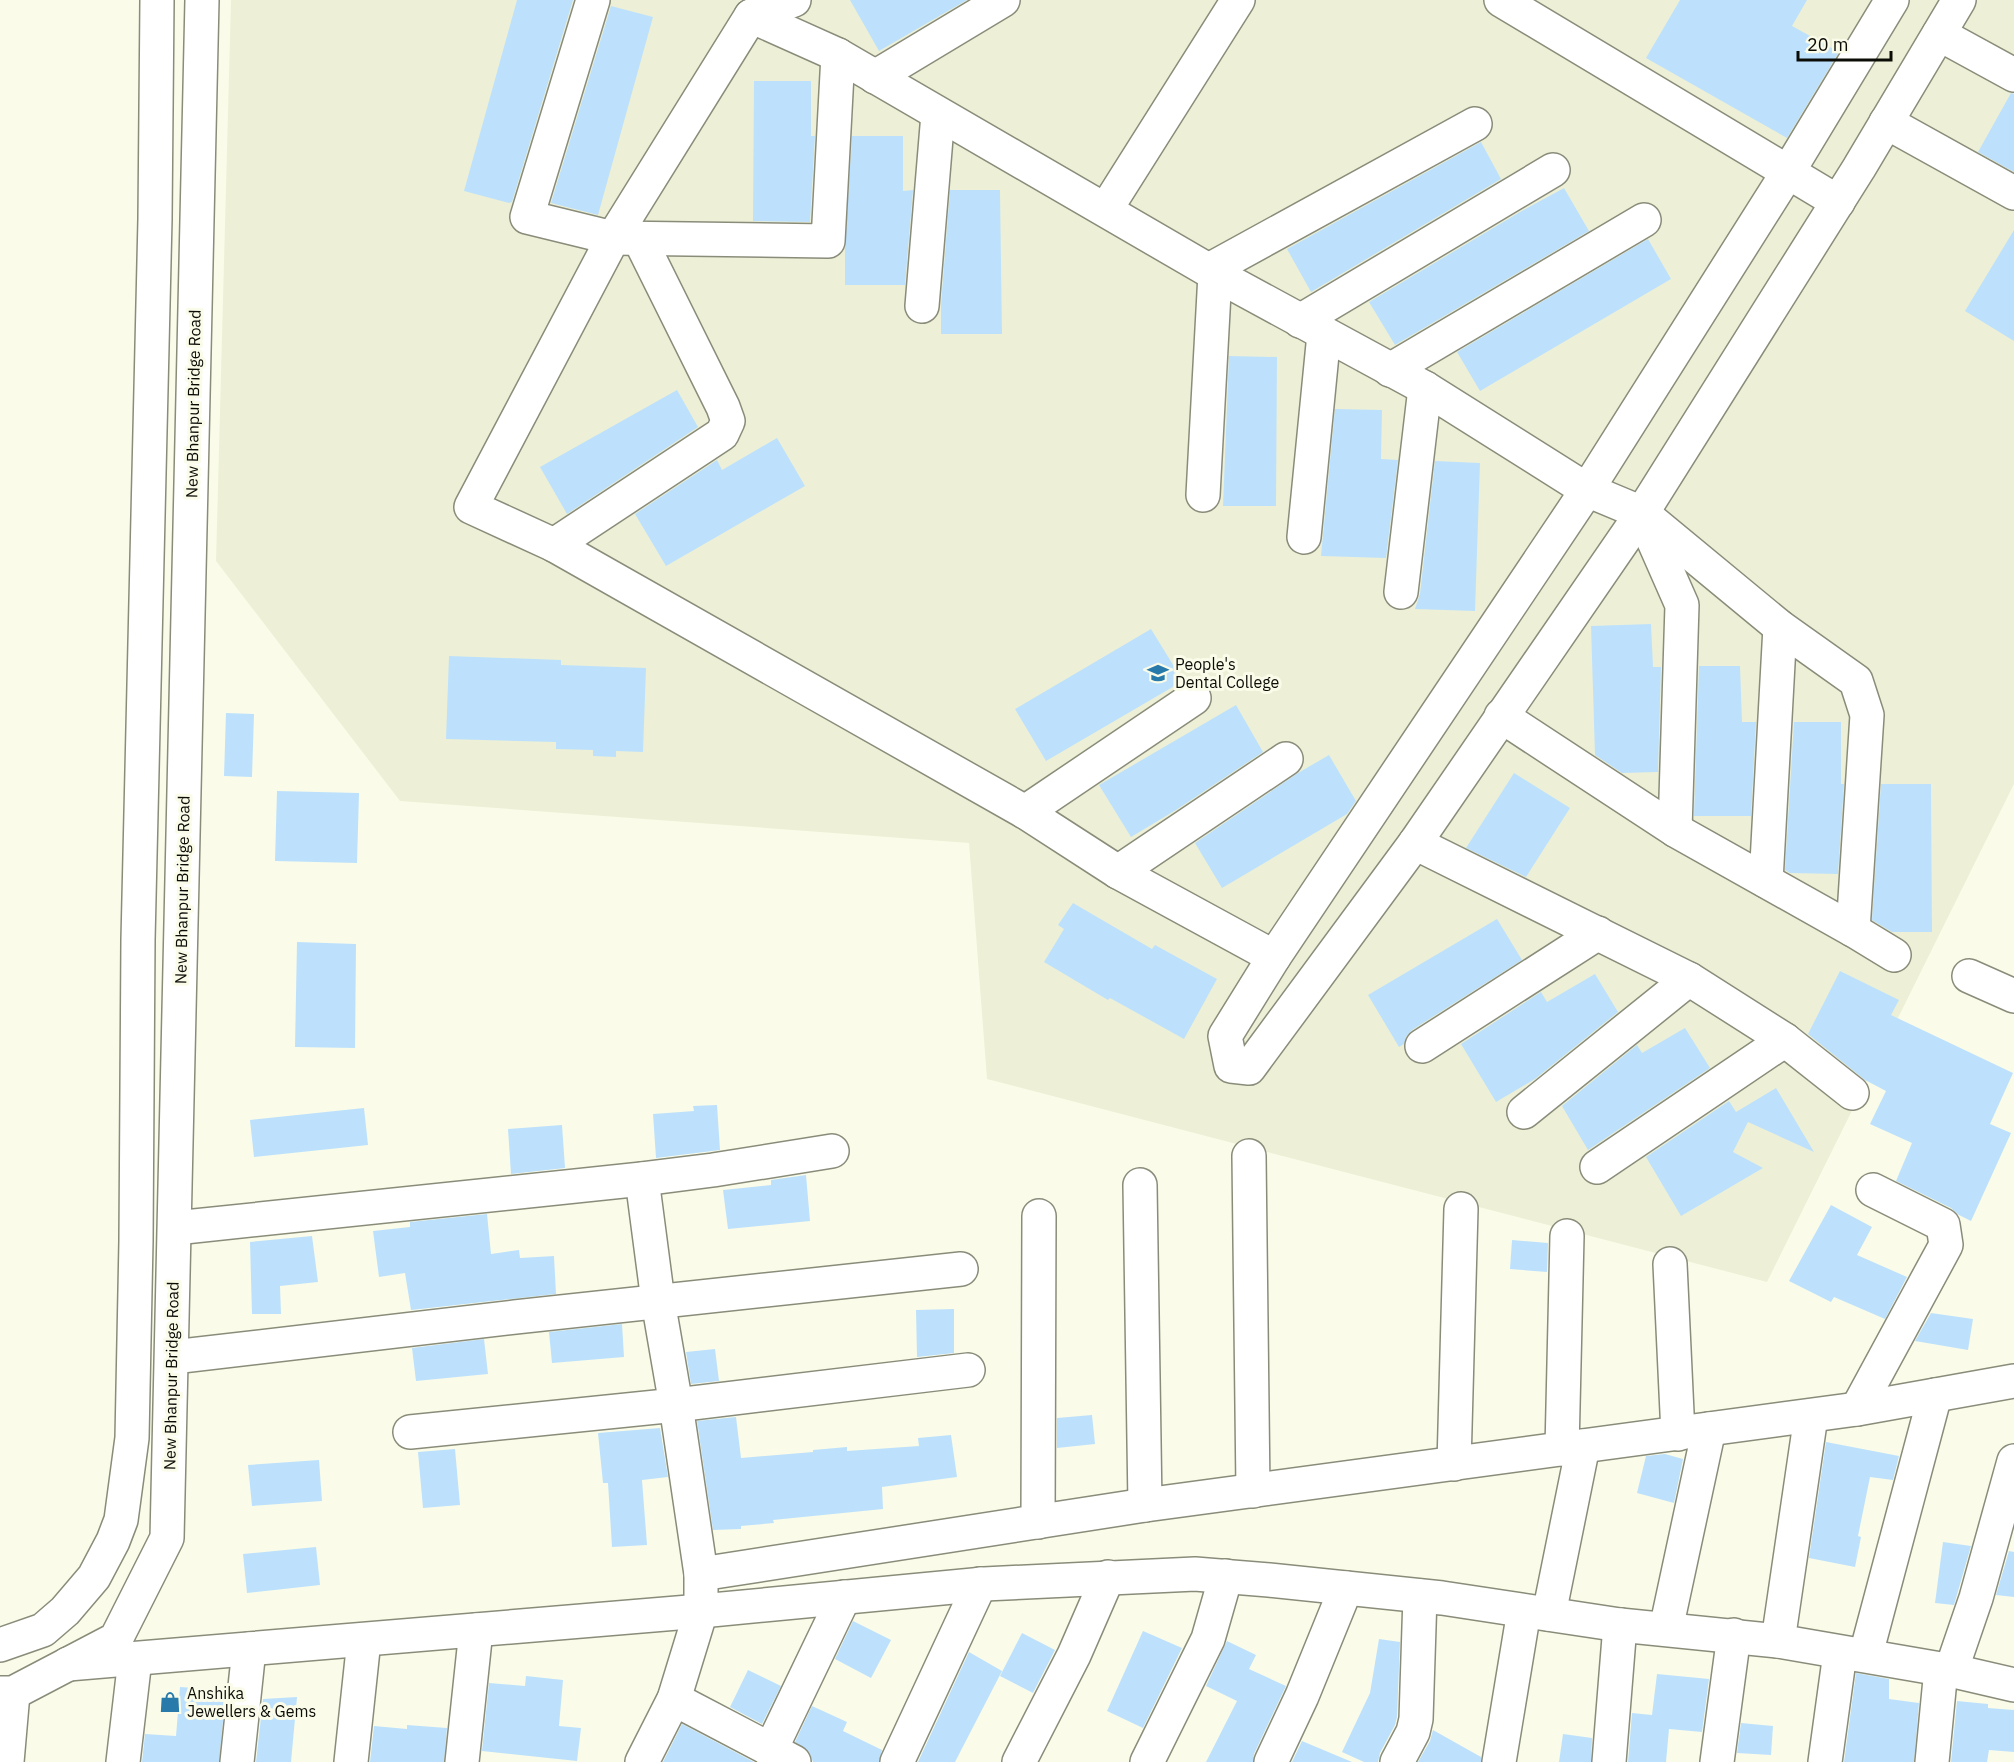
<svg xmlns="http://www.w3.org/2000/svg" width="2014" height="1762" font-family="'IBM Plex Sans',sans-serif">
  <style>
    .built { fill: #edf0d6 }
    .building { fill: #bde1fc }
    .lines { fill: none; stroke-linecap: round; stroke-linejoin: round }
    .street-casing { stroke: #8a8c7a; stroke-width: 36 }
    .secondary-casing { stroke: #8a8c7a; stroke-width: 36 }
    .street { stroke: #fff; stroke-width: 33 }
    .secondary { stroke: #fff; stroke-width: 33 }
    .labels { text-anchor: middle; dominant-baseline: central; stroke-width: 6; stroke-linejoin: round; paint-order: stroke }
    .street-label { font-size: 16px; fill: #0c0c07; stroke: #fafce9 }
    .poi-label { font-size: 16px; fill: #0c0c07; stroke: #fafce9; text-anchor: start }
  </style>
  <rect width="100%" height="100%" fill="#fafce9"/>
  <!-- built -->
  <path class="built" d="M 231,0 L 2014,0 L 2014,784 L 1767,1282 L 987,1079 L 969,843 L 400,801 L 216,561 Z"/>
  <!-- building -->
  <g class="building">
    <path d="M 517,0 L 573,0 L 512,202 L 509,203 L 464,191 Z"/>
    <path d="M 850,0 L 967,0 L 879,51 Z"/>
    <path d="M 1680,0 L 1807,0 L 1792,26 L 1839,52 L 1787,138 L 1646,58 Z"/>
    <path d="M 611,6 L 653,17 L 598,215 L 551,203 Z"/>
    <path d="M 754,81 L 811,81 L 811,136 L 815,136 L 810,222 L 753,221 Z"/>
    <path d="M 2011,93 L 2014,94 L 2014,172 L 1978,152 Z"/>
    <path d="M 852,136 L 903,136 L 903,191 L 913,190 L 905,285 L 845,285 L 845,247 Z"/>
    <path d="M 1481,142 L 1501,179 L 1311,292 L 1287,249 Z"/>
    <path d="M 1564,188 L 1589,231 L 1395,345 L 1369,302 L 1520,212 Z"/>
    <path d="M 950,190 L 1000,190 L 1002,334 L 941,334 L 941,305 Z"/>
    <path d="M 2014,230 L 2014,341 L 1965,311 Z"/>
    <path d="M 1648,239 L 1671,279 L 1480,391 L 1457,352 Z"/>
    <path d="M 1229,356 L 1277,357 L 1276,506 L 1223,506 Z"/>
    <path d="M 677,390 L 698,427 L 567,514 L 540,467 Z"/>
    <path d="M 1335,409 L 1382,410 L 1381,459 L 1398,460 L 1386,558 L 1321,556 Z"/>
    <path d="M 777,438 L 805,486 L 666,566 L 635,514 L 717,460 L 722,470 Z"/>
    <path d="M 1435,461 L 1480,463 L 1475,611 L 1415,609 L 1420,594 Z"/>
    <path d="M 1651,624 L 1653,667 L 1661,667 L 1658,772 L 1622,773 L 1595,755 L 1591,626 Z"/>
    <path d="M 1151,629 L 1183,681 L 1046,761 L 1015,709 Z"/>
    <path d="M 449,656 L 561,660 L 561,665 L 646,668 L 643,752 L 616,751 L 616,757 L 593,756 L 593,750 L 556,749 L 556,742 L 446,739 Z"/>
    <path d="M 1699,666 L 1740,666 L 1742,722 L 1756,722 L 1751,816 L 1694,816 Z"/>
    <path d="M 1236,705 L 1263,752 L 1176,810 L 1131,837 L 1099,785 Z"/>
    <path d="M 226,713 L 254,714 L 252,777 L 224,776 Z"/>
    <path d="M 1794,722 L 1841,722 L 1841,784 L 1844,784 L 1838,874 L 1790,873 L 1785,870 Z"/>
    <path d="M 1329,755 L 1356,801 L 1347,814 L 1222,888 L 1195,843 L 1298,773 Z"/>
    <path d="M 1514,773 L 1570,808 L 1526,877 L 1466,848 Z"/>
    <path d="M 1881,784 L 1931,784 L 1932,932 L 1892,932 L 1872,920 Z"/>
    <path d="M 277,791 L 359,793 L 357,863 L 275,861 Z"/>
    <path d="M 1073,903 L 1152,949 L 1155,945 L 1217,979 L 1184,1039 L 1110,998 L 1108,1000 L 1044,962 L 1064,929 L 1058,925 Z"/>
    <path d="M 1497,919 L 1522,960 L 1412,1030 L 1406,1037 L 1404,1044 L 1399,1047 L 1368,995 Z"/>
    <path d="M 297,942 L 356,944 L 355,1048 L 295,1047 Z"/>
    <path d="M 1840,971 L 1899,1000 L 1891,1015 L 2013,1073 L 1990,1124 L 2011,1133 L 1971,1221 L 1959,1215 L 1951,1208 L 1896,1181 L 1912,1143 L 1870,1124 L 1886,1091 L 1865,1080 L 1808,1034 Z"/>
    <path d="M 1595,974 L 1618,1012 L 1535,1079 L 1496,1102 L 1461,1044 L 1541,992 L 1547,1002 Z"/>
    <path d="M 1685,1028 L 1710,1068 L 1588,1150 L 1562,1106 L 1637,1045 L 1642,1053 Z"/>
    <path d="M 1776,1088 L 1814,1152 L 1748,1122 L 1733,1152 L 1763,1168 L 1681,1216 L 1646,1157 L 1729,1101 L 1736,1112 Z"/>
    <path d="M 717,1105 L 720,1150 L 656,1158 L 653,1114 L 694,1111 L 693,1106 Z"/>
    <path d="M 364,1108 L 368,1145 L 254,1157 L 250,1120 Z"/>
    <path d="M 562,1125 L 565,1168 L 511,1174 L 508,1129 Z"/>
    <path d="M 806,1175 L 810,1221 L 728,1229 L 723,1190 L 771,1185 L 771,1180 Z"/>
    <path d="M 1831,1205 L 1872,1227 L 1857,1255 L 1907,1277 L 1885,1319 L 1834,1297 L 1831,1302 L 1789,1281 Z"/>
    <path d="M 487,1214 L 491,1254 L 519,1250 L 520,1258 L 554,1256 L 556,1294 L 411,1310 L 405,1273 L 379,1277 L 373,1231 L 410,1227 L 410,1222 Z"/>
    <path d="M 312,1236 L 318,1282 L 280,1286 L 281,1314 L 252,1314 L 250,1242 Z"/>
    <path d="M 1512,1240 L 1548,1243 L 1547,1272 L 1510,1269 Z"/>
    <path d="M 954,1309 L 954,1353 L 917,1357 L 916,1310 Z"/>
    <path d="M 1931,1313 L 1973,1319 L 1968,1350 L 1915,1341 Z"/>
    <path d="M 622,1324 L 624,1357 L 552,1363 L 549,1332 Z"/>
    <path d="M 484,1339 L 488,1374 L 416,1381 L 412,1348 Z"/>
    <path d="M 715,1349 L 719,1381 L 691,1384 L 686,1352 Z"/>
    <path d="M 1092,1415 L 1095,1444 L 1057,1448 L 1057,1418 Z"/>
    <path d="M 736,1417 L 741,1458 L 813,1452 L 813,1450 L 847,1447 L 847,1451 L 919,1446 L 918,1438 L 951,1435 L 957,1477 L 882,1487 L 883,1509 L 773,1520 L 774,1523 L 741,1526 L 741,1529 L 713,1530 L 697,1421 Z"/>
    <path d="M 660,1428 L 668,1477 L 642,1480 L 647,1545 L 612,1547 L 608,1483 L 603,1483 L 598,1433 Z"/>
    <path d="M 1826,1442 L 1899,1456 L 1893,1480 L 1870,1477 L 1858,1536 L 1861,1537 L 1855,1567 L 1809,1558 Z"/>
    <path d="M 455,1449 L 460,1505 L 423,1508 L 418,1452 Z"/>
    <path d="M 1665,1454 L 1683,1459 L 1674,1503 L 1637,1493 L 1646,1456 Z"/>
    <path d="M 319,1460 L 322,1501 L 252,1506 L 248,1465 Z"/>
    <path d="M 1943,1542 L 1971,1546 L 1954,1605 L 1935,1603 Z"/>
    <path d="M 316,1547 L 320,1585 L 247,1593 L 243,1554 Z"/>
    <path d="M 2009,1551 L 2014,1552 L 2014,1597 L 1996,1595 Z"/>
    <path d="M 853,1621 L 891,1640 L 871,1678 L 835,1659 Z"/>
    <path d="M 1143,1631 L 1182,1648 L 1143,1728 L 1107,1711 Z"/>
    <path d="M 1022,1633 L 1055,1650 L 1033,1693 L 1000,1676 Z"/>
    <path d="M 1379,1639 L 1400,1642 L 1397,1717 L 1395,1725 L 1380,1753 L 1378,1762 L 1364,1762 L 1342,1752 L 1370,1693 Z"/>
    <path d="M 1227,1641 L 1256,1655 L 1249,1669 L 1286,1686 L 1254,1754 L 1253,1762 L 1206,1762 L 1237,1701 L 1206,1686 Z"/>
    <path d="M 969,1652 L 1002,1671 L 955,1762 L 918,1762 Z"/>
    <path d="M 748,1670 L 781,1686 L 762,1724 L 730,1707 Z"/>
    <path d="M 1856,1673 L 1889,1679 L 1889,1699 L 1919,1703 L 1914,1762 L 1844,1762 Z"/>
    <path d="M 1657,1674 L 1709,1679 L 1702,1732 L 1669,1729 L 1666,1762 L 1628,1762 L 1632,1713 L 1652,1715 Z"/>
    <path d="M 526,1676 L 563,1680 L 559,1726 L 581,1728 L 577,1761 L 482,1751 L 489,1683 L 525,1686 Z"/>
    <path d="M 180,1687 L 226,1690 L 219,1762 L 142,1762 L 145,1734 L 176,1736 Z"/>
    <path d="M 297,1697 L 291,1762 L 256,1762 L 263,1699 Z"/>
    <path d="M 1957,1701 L 1988,1704 L 1988,1708 L 2014,1710 L 2014,1752 L 1989,1750 L 1987,1762 L 1951,1762 Z"/>
    <path d="M 812,1706 L 847,1722 L 843,1731 L 882,1750 L 879,1762 L 813,1762 L 809,1752 L 795,1742 Z"/>
    <path d="M 1741,1723 L 1773,1726 L 1771,1755 L 1737,1753 Z"/>
    <path d="M 682,1724 L 754,1762 L 663,1762 Z"/>
    <path d="M 407,1725 L 447,1728 L 444,1762 L 370,1762 L 374,1726 L 407,1729 Z"/>
    <path d="M 1433,1730 L 1481,1757 L 1481,1762 L 1418,1762 L 1430,1741 Z"/>
    <path d="M 1563,1734 L 1592,1738 L 1591,1762 L 1559,1762 Z"/>
    <path d="M 1302,1741 L 1352,1762 L 1292,1762 Z"/>
  </g>
  <g class="lines">
    <defs>
      <g id="street">
        <path d="M 593,0 L 527,217 L 613,238 L 828,241 L 838,55"/>
        <path d="M 1501,0 L 1838,202"/>
        <path d="M 1892,0 L 1788,172 L 1587,490 L 1274,957 L 1225,1036 L 1231,1066 L 1249,1068 L 1415,843 L 1642,513 L 1859,168 L 1959,0"/>
        <path d="M 751,16 L 794,0"/>
        <path d="M 1939,34 L 2014,75"/>
        <path d="M 875,77 L 1003,0"/>
        <path d="M 1886,122 L 2014,193"/>
        <path d="M 1106,209 L 1238,0"/>
        <path d="M 1209,270 L 1475,124"/>
        <path d="M 922,306 L 938,114"/>
        <path d="M 1300,321 L 1553,170"/>
        <path d="M 1390,370 L 1644,220"/>
        <path d="M 1203,495 L 1215,274"/>
        <path d="M 1645,521 L 1682,605 L 1675,830"/>
        <path d="M 1304,537 L 1324,334"/>
        <path d="M 554,545 L 722,434 L 728,421 L 723,407 L 639,238"/>
        <path d="M 1401,592 L 1425,388"/>
        <path d="M 1501,716 L 1675,830 L 1853,930 L 1894,955"/>
        <path d="M 1025,812 L 1194,698"/>
        <path d="M 1415,843 L 1689,979 L 1785,1040 L 1852,1093"/>
        <path d="M 1118,872 L 1286,759"/>
        <path d="M 1766,881 L 1780,627"/>
        <path d="M 1274,957 L 1118,872 L 1025,812 L 554,545 L 471,507 L 613,238 L 751,16 L 838,55 L 1215,274 L 1425,388 L 1587,490 L 1642,513 L 1780,627 L 1856,681 L 1867,715 L 1853,930"/>
        <path d="M 1969,976 L 2014,996"/>
        <path d="M 1422,1046 L 1598,933"/>
        <path d="M 1524,1112 L 1689,979"/>
        <path d="M 1249,1156 L 1253,1491"/>
        <path d="M 1597,1167 L 1785,1040"/>
        <path d="M 642,1179 L 658,1301 L 676,1405 L 701,1574 L 701,1611 L 674,1699 L 642,1762"/>
        <path d="M 1140,1185 L 1145,1505"/>
        <path d="M 175,1228 L 642,1179 L 713,1170 L 832,1151"/>
        <path d="M 1670,1264 L 1678,1434"/>
        <path d="M 173,1357 L 515,1317 L 961,1269"/>
        <path d="M 1857,1409 L 1946,1245 L 1943,1225 L 1873,1190"/>
        <path d="M 410,1432 L 676,1405 L 968,1370"/>
        <path d="M 1562,1449 L 1567,1236"/>
        <path d="M 1454,1464 L 1461,1209"/>
        <path d="M 1038,1522 L 1039,1216"/>
        <path d="M 701,1574 L 1145,1505 L 1857,1409 L 2014,1381"/>
        <path d="M 1549,1614 L 1583,1446"/>
        <path d="M 1666,1629 L 1709,1429"/>
        <path d="M 1778,1641 L 1811,1416"/>
        <path d="M 1866,1654 L 1935,1395"/>
        <path d="M 1951,1671 L 1976,1598 L 2014,1461"/>
        <path d="M 674,1699 L 794,1762"/>
        <path d="M 770,1751 L 844,1597"/>
        <path d="M 7,1762 L 13,1693"/>
        <path d="M 123,1762 L 135,1659"/>
        <path d="M 237,1762 L 249,1649"/>
        <path d="M 351,1762 L 364,1640"/>
        <path d="M 462,1762 L 476,1630"/>
        <path d="M 897,1762 L 980,1584"/>
        <path d="M 1019,1762 L 1074,1655 L 1108,1577"/>
        <path d="M 1147,1762 L 1208,1639 L 1226,1576"/>
        <path d="M 1271,1762 L 1302,1696 L 1346,1588"/>
        <path d="M 1397,1762 L 1413,1732 L 1416,1719 L 1420,1596"/>
        <path d="M 1499,1762 L 1524,1611"/>
        <path d="M 1609,1762 L 1620,1625"/>
        <path d="M 1717,1762 L 1734,1635"/>
        <path d="M 1825,1762 L 1840,1653"/>
        <path d="M 1932,1762 L 1941,1669"/>
      </g>
      <g id="secondary">
        <path d="M 0,1645 L 43,1630 L 65,1611 L 94,1577 L 113,1541 L 121,1520 L 132,1438 L 136,1241 L 138,940 L 155,219 L 157,0"/>
        <path d="M 68,1664 L 701,1611 L 984,1584 L 1195,1574 L 1269,1580 L 1442,1598 L 1620,1625 L 1778,1641 L 1958,1672 L 2014,1685"/>
        <path d="M 0,1693 L 13,1693 L 116,1639 L 167,1538 L 202,0"/>
      </g>
    </defs>
    <!-- street casing -->
    <use href="#street" class="street-casing"/>
    <!-- secondary casing -->
    <use href="#secondary" class="secondary-casing"/>
    <!-- street -->
    <use href="#street" class="street"/>
    <!-- secondary -->
    <use href="#secondary" class="secondary"/>
  </g>
  <!-- icons -->
  <defs>
    <symbol id="university-bare" viewBox="-9 -9 18 18"><path d="M0-5L7-2L0 1L-7-2ZM-4 1L0 2.5L4 1V4Q0 6-4 4Z" fill="#287aab" stroke="#fafce9" stroke-width="2.5" paint-order="stroke"/></symbol>
    <symbol id="shop-bare" viewBox="-9 -9 18 18"><path d="M-5-2.5h2.3a2.7 3.5 0 0 1 5.4 0H5L5.5 6h-11ZM-1.5-2.5h3a1.5 2.3 0 0 0-3 0Z" fill="#287aab" stroke="#fafce9" stroke-width="2.5" paint-order="stroke"/></symbol>
  </defs>
  <g fill-rule="evenodd">
    <use href="#university-bare" x="1143" y="658" width="30" height="30"/>
    <use href="#shop-bare" x="155" y="1687" width="30" height="30"/>
  </g>
  <g class="labels">
    <!-- street labels -->
    <g class="street-label">
      <text transform="translate(193 404) rotate(-89)">New Bhanpur Bridge Road</text>
      <text transform="translate(182 890) rotate(-89)">New Bhanpur Bridge Road</text>
      <text transform="translate(171 1376) rotate(-89)">New Bhanpur Bridge Road</text>
    </g>
    <!-- poi labels -->
    <g class="poi-label">
      <text x="1175" y="664">People's<tspan x="1175" dy="18">Dental College</tspan></text>
      <text x="187" y="1693">Anshika<tspan x="187" dy="18">Jewellers &amp; Gems</tspan></text>
    </g>
  </g>
  <!-- scale -->
  <path d="M1798 51v9h93v-9" fill="none" stroke="#0c0c07" stroke-width="3"/>
  <text x="1807" y="51" font-size="18" fill="#0c0c07" stroke="#fafce9" stroke-width="4.5" paint-order="stroke">20 m</text>
</svg>
